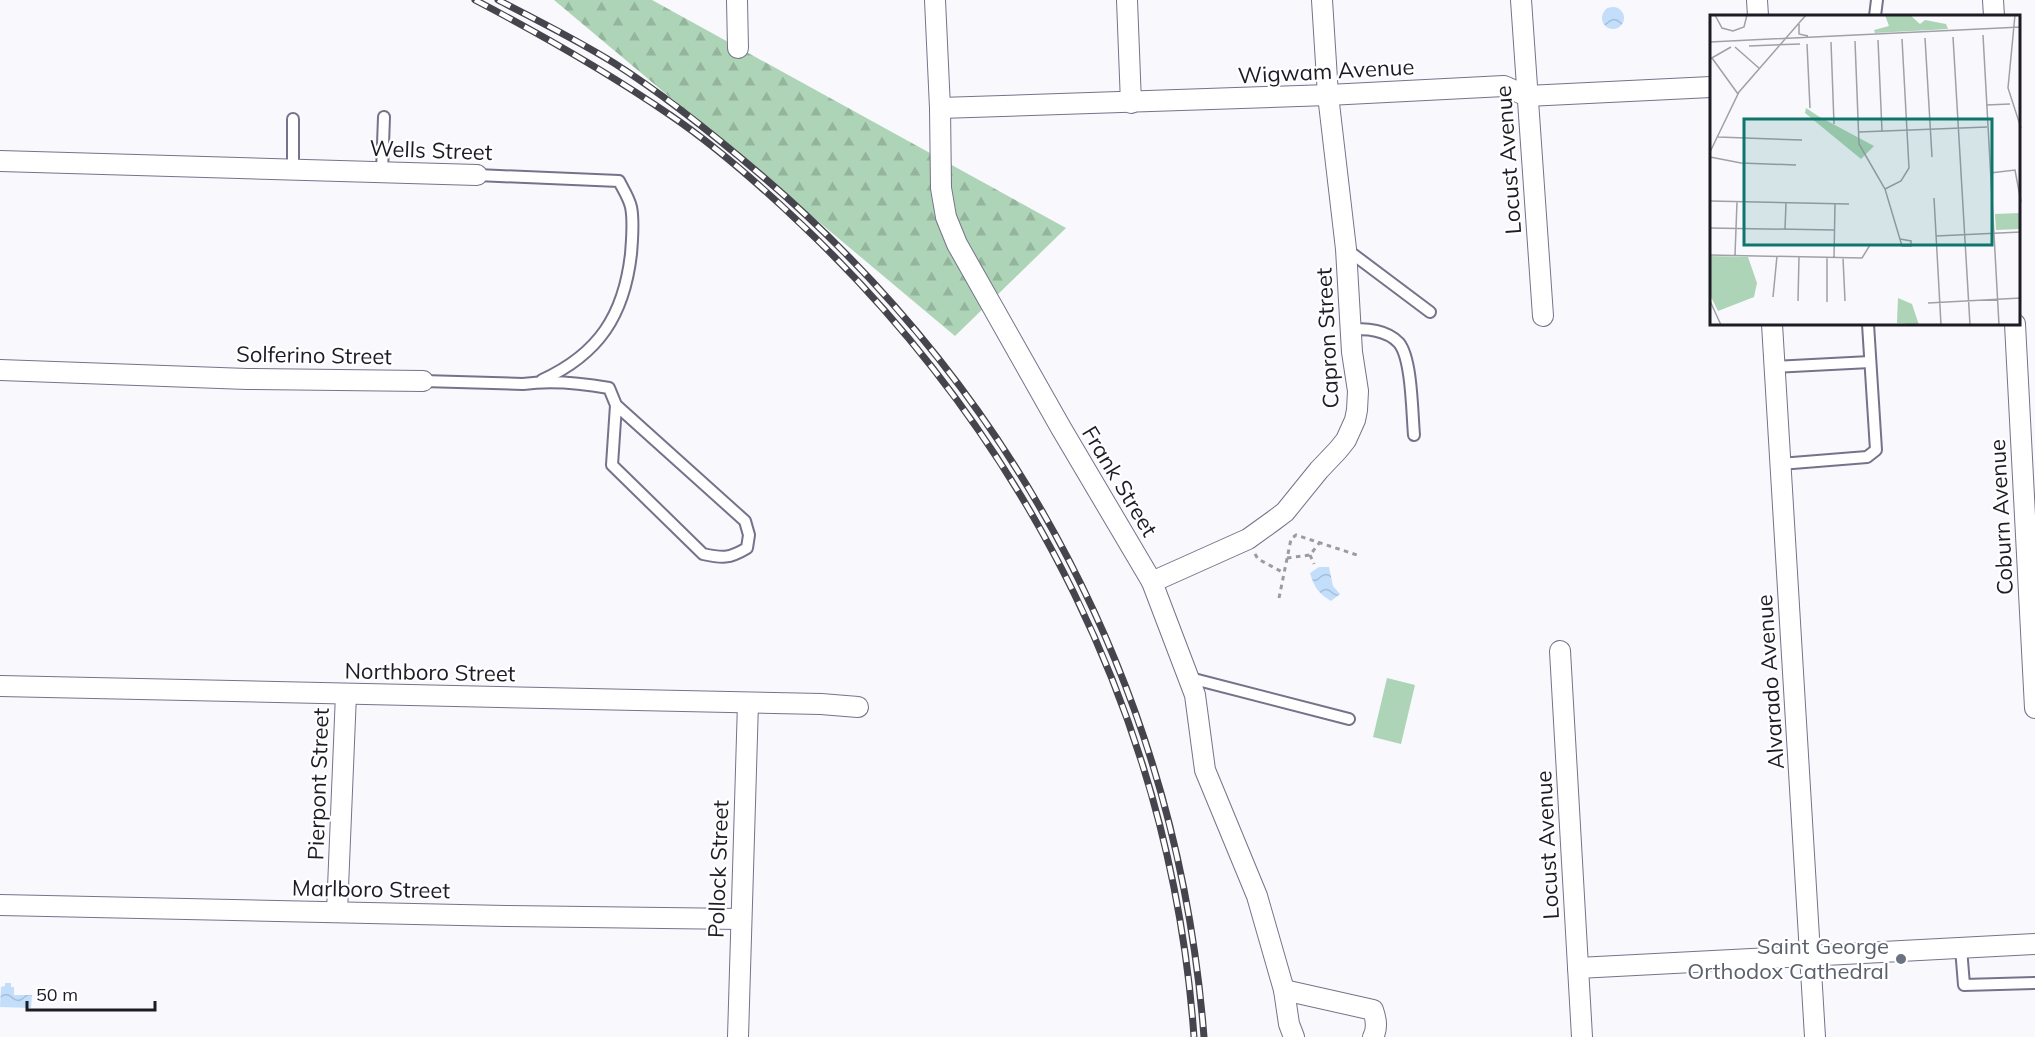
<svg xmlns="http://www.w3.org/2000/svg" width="2035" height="1037" font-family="Mulish,sans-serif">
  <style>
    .grass { fill: #add4b6 }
    .forest { fill: url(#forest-firs) }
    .water { fill: url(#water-waves) }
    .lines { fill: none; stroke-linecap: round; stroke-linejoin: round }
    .lane-casing { stroke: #75738a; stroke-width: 14 }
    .street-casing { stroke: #75738a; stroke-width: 22 }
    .path { stroke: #9c9ba2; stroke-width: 3; stroke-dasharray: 4.5 4.5; stroke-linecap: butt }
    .lane { stroke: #fff; stroke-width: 10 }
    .street { stroke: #fff; stroke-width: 20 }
    .rail-casing { stroke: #46454d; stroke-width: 7 }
    .rail { stroke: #fff; stroke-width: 4.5; stroke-dasharray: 14; stroke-linecap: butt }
    .worship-dot { fill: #6b7280; stroke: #fff; stroke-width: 2 }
    .labels { text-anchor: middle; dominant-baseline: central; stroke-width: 4.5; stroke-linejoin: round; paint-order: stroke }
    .street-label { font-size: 22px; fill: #1d1c25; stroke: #fff }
    .worship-label { font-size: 22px; fill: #5b616d; stroke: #fff; text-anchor: end }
    .inset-road { fill: none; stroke: #a0a0a7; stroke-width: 1.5 }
    .view { fill: #0f766e; fill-opacity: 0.15; stroke: #0f766e; stroke-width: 3 }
    .inset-edge { fill: none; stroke: #1d1c25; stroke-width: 3 }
  </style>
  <defs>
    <pattern id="forest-firs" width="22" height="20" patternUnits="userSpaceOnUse" patternTransform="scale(1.5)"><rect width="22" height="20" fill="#add4b6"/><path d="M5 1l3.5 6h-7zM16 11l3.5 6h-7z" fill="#94b59c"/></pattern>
    <pattern id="water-waves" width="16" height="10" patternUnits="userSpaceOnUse" patternTransform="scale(1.5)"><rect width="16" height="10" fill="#c2defb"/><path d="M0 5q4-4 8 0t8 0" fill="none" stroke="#a6bed7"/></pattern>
  </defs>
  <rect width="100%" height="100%" fill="#f8f8fd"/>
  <!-- grass -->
  <path class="grass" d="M 1387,678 L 1415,685 L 1401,744 L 1373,737 Z"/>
  <!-- forest -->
  <path class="forest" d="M 554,0 L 652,0 L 1066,228 L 955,336 Z"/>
  <!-- water -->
  <g class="water">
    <circle cx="1613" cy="18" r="11"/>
    <path d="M 1319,567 L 1329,567 L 1333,586 L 1340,594 L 1331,601 C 1319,594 1314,587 1310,573 Z"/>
    <path d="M 5,983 L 11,983 L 11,987 L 14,987 L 14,995 L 32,995 L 31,1008 L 0,1007 L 1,987 L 5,986 Z"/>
  </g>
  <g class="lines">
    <defs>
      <g id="lane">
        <path d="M 1875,16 L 1877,0"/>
        <path d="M 293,170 L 293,119"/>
        <path d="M 382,172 L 384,117"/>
        <path d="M 477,175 L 619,181 C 623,189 629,198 631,207 C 634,221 632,240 631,254 C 624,315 599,354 542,380"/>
        <path d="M 1346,249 L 1430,312"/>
        <path d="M 1351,330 C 1366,328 1387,330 1399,343 C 1412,359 1412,413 1414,435"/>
        <path d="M 1774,367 L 1870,362"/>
        <path d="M 423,381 L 523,384 C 551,380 581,383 609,388 L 616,405 L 745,521 L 749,535 L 747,548 C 729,559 722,558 703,554 L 612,465 L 616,405"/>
        <path d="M 1780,464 L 1867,457 L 1876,450 L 1868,324"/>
        <path d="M 1190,678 L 1349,719"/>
        <path d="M 1961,948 L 1964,985 L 2035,983"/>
      </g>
      <g id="street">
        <path d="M 737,0 L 738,48"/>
        <path d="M 935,0 L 940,108 L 941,188 L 946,217 L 957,244 L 1061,428 L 1152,582 L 1195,695 L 1205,770 L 1257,896 L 1284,990 L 1289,1024 L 1294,1037"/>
        <path d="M 1127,0 L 1131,103"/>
        <path d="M 1521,0 L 1543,316"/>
        <path d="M 1757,0 L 1758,16"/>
        <path d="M 1993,0 L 1994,16"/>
        <path d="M 940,108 L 1328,95 L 1504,86 L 1527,96 L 1711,87"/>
        <path d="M 0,161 L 477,175"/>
        <path d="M 1772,324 L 1815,1037"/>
        <path d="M 2015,324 L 2035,708"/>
        <path d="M 0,370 L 247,379 L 423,381"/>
        <path d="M 1152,582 L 1248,539 L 1273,521 L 1285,512 L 1319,470 L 1338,450 L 1346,440 L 1355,420 L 1357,410 L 1358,391 L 1352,352 L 1346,249 L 1328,95 L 1322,0"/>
        <path d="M 1560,651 L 1582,1037"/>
        <path d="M 0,686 L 821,704 L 858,707"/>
        <path d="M 0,905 L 506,916 L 741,919"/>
        <path d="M 337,912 L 346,694"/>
        <path d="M 1578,968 L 2035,944"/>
        <path d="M 1284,990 L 1373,1010 C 1376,1019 1378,1028 1373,1037"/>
        <path d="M 738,1037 L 748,703"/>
      </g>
    </defs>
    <!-- lane casing -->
    <use href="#lane" class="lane-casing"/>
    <!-- street casing -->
    <use href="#street" class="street-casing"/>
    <!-- path -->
    <g class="path">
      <path d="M 1255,554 L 1258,559 L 1284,573"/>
      <path d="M 1310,555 L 1314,564"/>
      <path d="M 1287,558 L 1310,555 L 1320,542"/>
      <path d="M 1279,598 L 1291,539 L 1296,535 L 1357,555"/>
    </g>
    <!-- lane -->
    <use href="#lane" class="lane"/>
    <!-- street -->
    <use href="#street" class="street"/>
    <defs>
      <g id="rail">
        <path d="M 475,0 C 542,35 607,72 670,115 C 717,147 761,186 802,225 C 1028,439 1172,725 1194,1037"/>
        <path d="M 498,0 C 537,20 577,40 614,63 C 666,96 714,135 761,175 C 1019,395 1178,698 1204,1037"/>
      </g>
    </defs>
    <!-- rail casing -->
    <use href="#rail" class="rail-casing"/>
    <!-- rail -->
    <use href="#rail" class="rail"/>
  </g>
  <!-- markers -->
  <circle class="worship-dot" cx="1901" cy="959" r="6"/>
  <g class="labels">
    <!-- street labels -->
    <g class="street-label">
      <text transform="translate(1326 71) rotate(-3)">Wigwam Avenue</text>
      <text transform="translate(431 150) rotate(2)">Wells Street</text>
      <text transform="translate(1508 160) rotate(-94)">Locust Avenue</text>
      <text transform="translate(1327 338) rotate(-93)">Capron Street</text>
      <text transform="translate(314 355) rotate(1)">Solferino Street</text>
      <text transform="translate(1120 481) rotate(59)">Frank Street</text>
      <text transform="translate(2001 517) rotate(-93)">Coburn Avenue</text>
      <text transform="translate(430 672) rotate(1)">Northboro Street</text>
      <text transform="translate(1770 682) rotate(-94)">Alvarado Avenue</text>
      <text transform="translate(318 784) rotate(-88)">Pierpont Street</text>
      <text transform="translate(1547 845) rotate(-93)">Locust Avenue</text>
      <text transform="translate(718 869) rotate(-88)">Pollock Street</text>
      <text transform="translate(371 889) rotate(1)">Marlboro Street</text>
    </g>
    <!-- worship labels -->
    <g class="worship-label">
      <text x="1889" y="946">Saint George<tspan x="1889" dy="25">Orthodox Cathedral</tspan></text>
    </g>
  </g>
  <!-- overview -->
  <g transform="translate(1710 15)">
    <rect width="310" height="310" fill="#f8f8fd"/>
    <path d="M 175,0 L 200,0 L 210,9 L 215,5 L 236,9 L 238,14 L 165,18 L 164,15 L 179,11 Z" fill="#add4b6"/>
    <path d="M 96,93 L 108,101 L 164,131 L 151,144 L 95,98 Z" fill="#add4b6"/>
    <path d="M 188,283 L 202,289 L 209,310 L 187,308 Z" fill="#add4b6"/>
    <path d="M 310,198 L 310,214 L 286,215 L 285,199 ZM 0,241 L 38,242 L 47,268 L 44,282 L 8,296 L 0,280 Z" fill="#add4b6"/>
    <path class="inset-road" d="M 5,0 L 12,13 L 23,16 L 34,12 L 37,0M 305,0 L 298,73 L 311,113M 89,9 L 89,19 L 98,21M 273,20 L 289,310M 243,22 L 260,310M 215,23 L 222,142M 168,25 L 172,116M 145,26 L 149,129 L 175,174 L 192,231 L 201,231 L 201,226 L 190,224M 0,27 L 311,12M 121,27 L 124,109M 97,29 L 100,93M 39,31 L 90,29M 25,32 L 50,54M 2,43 L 28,79M 0,44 L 21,32M 276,90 L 300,89M 149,117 L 277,112M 8,122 L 92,125M 0,137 L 29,77 L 96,0M 0,142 L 31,148 L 86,150M 280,158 L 305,155 L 311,187M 175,174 L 191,166 L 199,153 L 192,24M 224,183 L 231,310M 0,186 L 139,189M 0,213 L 124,215M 75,214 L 76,188M 226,221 L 311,217M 0,240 L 152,243 L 160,230M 25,240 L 27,187M 124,243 L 125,189M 133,243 L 135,286M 63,282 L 67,241M 0,286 L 11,310M 88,286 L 89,242M 117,287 L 117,243M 218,288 L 311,283"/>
    <path class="view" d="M 34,104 L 282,104 L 282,230 L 34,230 Z"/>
    <rect width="310" height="310" class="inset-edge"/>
  </g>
  <!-- scale -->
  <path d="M27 1001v9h128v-9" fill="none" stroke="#1d1c25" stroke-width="3"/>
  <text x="36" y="1001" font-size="18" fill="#1d1c25" stroke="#ffffff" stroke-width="4.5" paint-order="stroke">50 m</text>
</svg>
